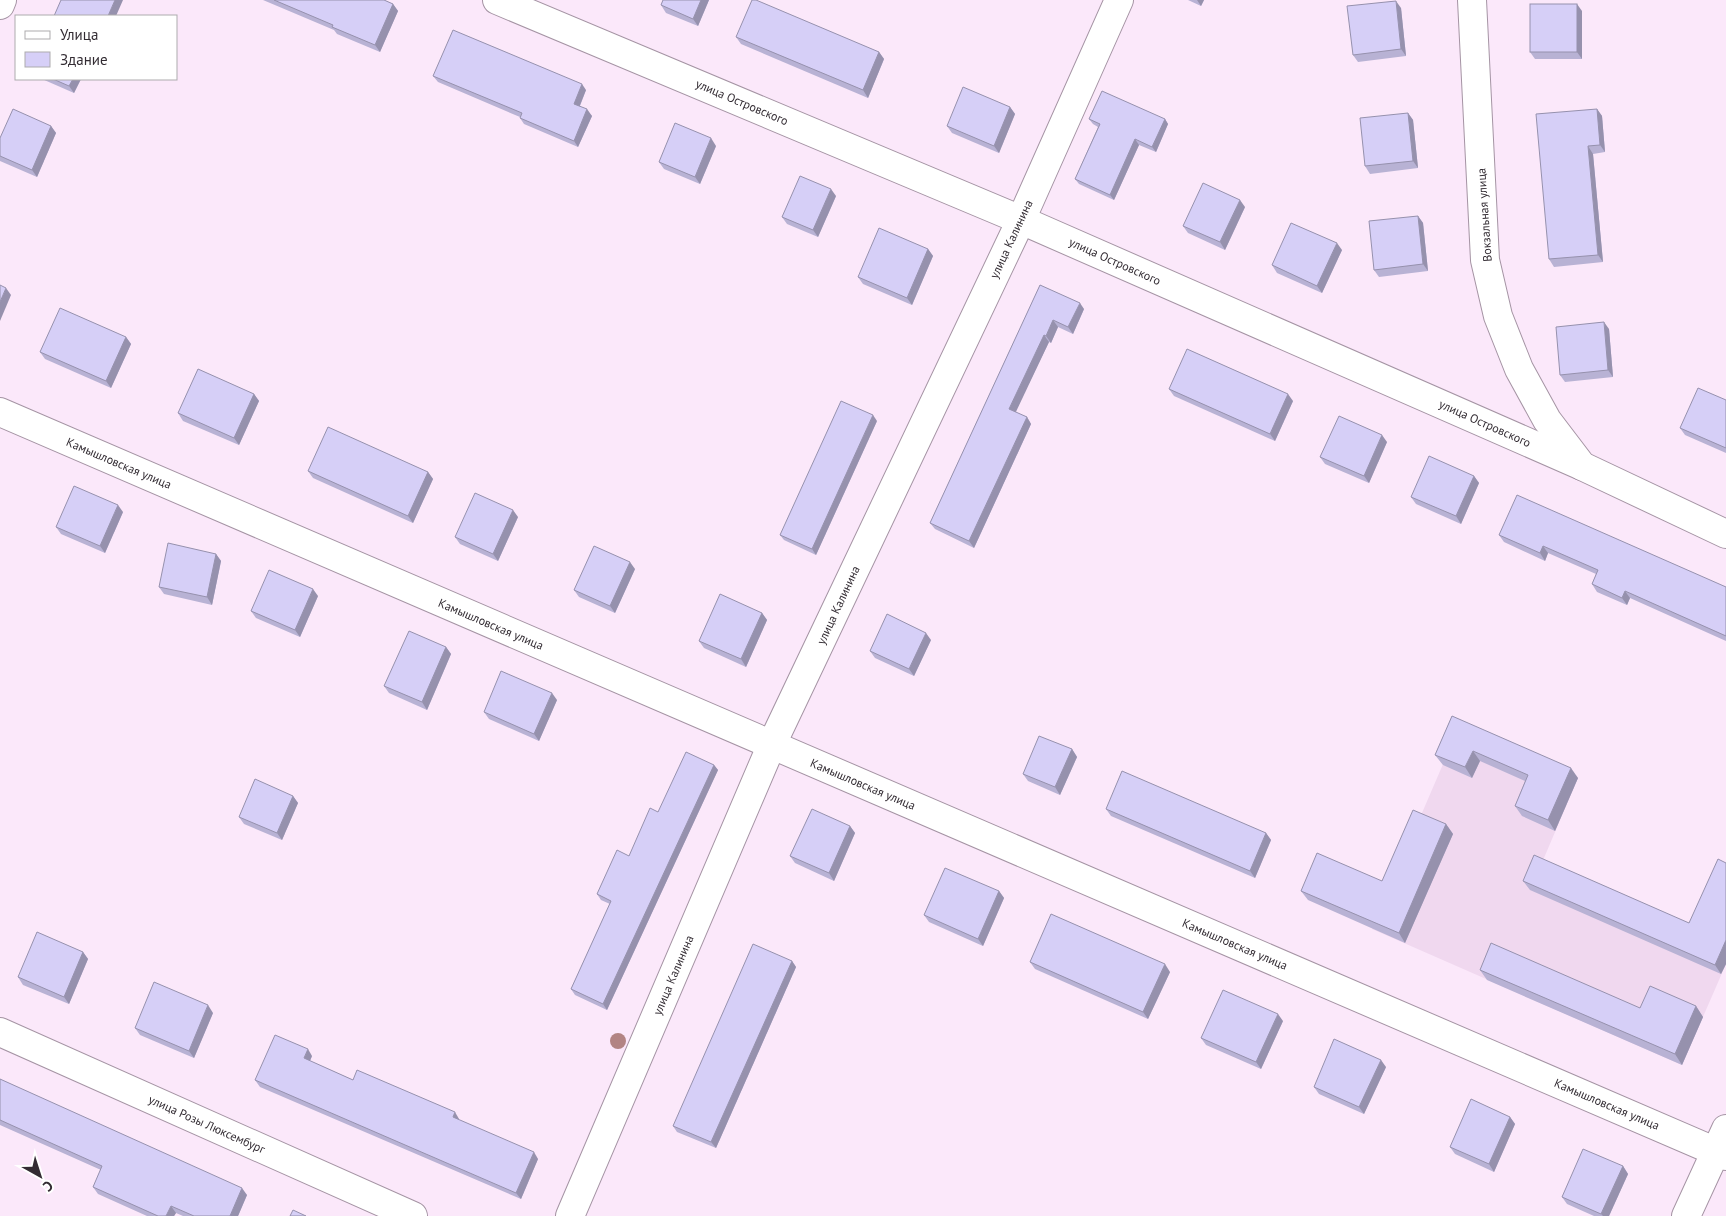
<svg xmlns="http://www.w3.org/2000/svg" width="1726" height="1216" font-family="'PT Sans',sans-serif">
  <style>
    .built { fill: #f0d8ef }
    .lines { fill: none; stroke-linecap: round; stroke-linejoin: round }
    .street-casing { stroke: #a594a4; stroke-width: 30 }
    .secondary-casing { stroke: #a594a4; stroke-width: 30 }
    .street { stroke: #fff; stroke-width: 28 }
    .secondary { stroke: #fff; stroke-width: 28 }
    .tree { fill: #b28483 }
    .wall { fill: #b8b2d4 }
    .shaded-wall { fill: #9691ad }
    .building { fill: #d6cff7; stroke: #9691ad }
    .labels { text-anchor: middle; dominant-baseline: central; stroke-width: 4; stroke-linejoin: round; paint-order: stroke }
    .street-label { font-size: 12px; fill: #332c33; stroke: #fff }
  </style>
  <rect width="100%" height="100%" fill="#fbe8fa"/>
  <!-- built -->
  <path class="built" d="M 1459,727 L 1578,778 L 1541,865 L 1726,964 L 1682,1065 L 1372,929 Z"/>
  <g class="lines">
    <defs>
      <g id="street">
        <path d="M 497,0 L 1021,220 L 1582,466"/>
        <path d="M 0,5 L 2,0"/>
        <path d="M 0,412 L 1726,1156"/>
        <path d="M 570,1216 L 772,744 L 1021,220 L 1119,0"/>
      </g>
      <g id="secondary">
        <path d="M 1472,0 L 1485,260 L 1498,316 L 1519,369 L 1547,420 L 1582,466 L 1726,534"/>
        <path d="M 0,1032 L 413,1216"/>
        <path d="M 1686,1216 L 1726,1129"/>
      </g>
    </defs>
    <!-- street casing -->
    <use href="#street" class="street-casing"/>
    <!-- secondary casing -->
    <use href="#secondary" class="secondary-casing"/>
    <!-- street -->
    <use href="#street" class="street"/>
    <!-- secondary -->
    <use href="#secondary" class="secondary"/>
  </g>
  <!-- trees -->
  <circle class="tree" cx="618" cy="1041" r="8"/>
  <!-- wall -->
  <g class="wall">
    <path d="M 263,0 L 384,0 L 393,4 L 398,11 L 380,52 L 337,34 L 334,30 Z"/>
    <path d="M 663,0 L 709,0 L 698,26 L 666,13 L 661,5 Z"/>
    <path d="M 1188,0 L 1204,0 L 1201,6 Z"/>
    <path d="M 1401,8 L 1406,56 L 1358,62 L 1353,55 Z"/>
    <path d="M 1582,11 L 1582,59 L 1535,59 L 1530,52 Z"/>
    <path d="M 736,37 L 879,52 L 884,59 L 868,98 L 741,44 Z"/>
    <path d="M 433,76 L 586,90 L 580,106 L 592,116 L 578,147 L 524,124 L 520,118 L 520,117 L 438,82 Z"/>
    <path d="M 42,79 L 81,79 L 74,93 Z"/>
    <path d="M 1010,107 L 1015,114 L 999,153 L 952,133 L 947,126 Z"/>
    <path d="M 1597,109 L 1602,116 L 1605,152 L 1593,154 L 1603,262 L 1554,267 L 1549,259 Z"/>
    <path d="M 1408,113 L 1413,120 L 1418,168 L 1370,174 L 1365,166 Z"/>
    <path d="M 1089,119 L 1165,119 L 1168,124 L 1156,152 L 1139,145 L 1114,200 L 1079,184 L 1075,179 L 1098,127 L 1093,124 Z"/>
    <path d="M 51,126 L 56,133 L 37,177 L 0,161 L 0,138 Z"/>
    <path d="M 716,146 L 700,184 L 664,169 L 659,162 Z"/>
    <path d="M 836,196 L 818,237 L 787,224 L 782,217 Z"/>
    <path d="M 1245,207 L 1225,250 L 1188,233 L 1183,226 Z"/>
    <path d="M 1418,216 L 1423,223 L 1428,271 L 1379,277 L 1374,270 Z"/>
    <path d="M 928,249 L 933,256 L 912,305 L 863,284 L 858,277 Z"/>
    <path d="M 1342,250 L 1322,293 L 1277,273 L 1272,265 Z"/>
    <path d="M 1040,285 L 1084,309 L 1073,334 L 1058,327 L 1051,343 L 1049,342 L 1015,412 L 1027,417 L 1031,424 L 974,548 L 935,529 L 930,523 Z"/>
    <path d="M 1609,329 L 1613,377 L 1565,382 L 1560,375 Z"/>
    <path d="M 126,337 L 131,344 L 111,388 L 45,359 L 40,352 Z"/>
    <path d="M 1169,389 L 1293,401 L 1275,441 L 1174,396 Z"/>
    <path d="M 254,394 L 259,401 L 239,445 L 183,421 L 178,413 Z"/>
    <path d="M 1726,400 L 1726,453 L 1685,435 L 1680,428 Z"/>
    <path d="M 877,421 L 816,555 L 784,540 L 780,535 Z"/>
    <path d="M 1387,442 L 1369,483 L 1325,464 L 1320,457 Z"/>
    <path d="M 308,471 L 428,472 L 433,479 L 413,523 L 313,478 Z"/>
    <path d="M 1474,476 L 1479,483 L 1461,524 L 1416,504 L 1411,497 Z"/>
    <path d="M 123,512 L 105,553 L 61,534 L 56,527 Z"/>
    <path d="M 518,517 L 498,561 L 460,544 L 455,537 Z"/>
    <path d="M 1499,535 L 1726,587 L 1726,641 L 1630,598 L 1627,605 L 1597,592 L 1592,584 L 1596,574 L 1548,553 L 1545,561 L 1504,542 Z"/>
    <path d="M 216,554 L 221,561 L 212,605 L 164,594 L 159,587 Z"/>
    <path d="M 635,569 L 615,613 L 579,597 L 574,590 Z"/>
    <path d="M 318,596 L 300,637 L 256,618 L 251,611 Z"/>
    <path d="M 762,613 L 767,620 L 746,667 L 704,648 L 699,641 Z"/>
    <path d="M 931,640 L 914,676 L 875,658 L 870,651 Z"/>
    <path d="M 446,647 L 451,654 L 427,710 L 389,693 L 384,686 Z"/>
    <path d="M 557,700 L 539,741 L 489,719 L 484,712 Z"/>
    <path d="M 1452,716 L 1578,778 L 1555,831 L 1522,816 L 1515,806 L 1525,781 L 1480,761 L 1472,778 L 1443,765 L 1435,755 Z"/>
    <path d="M 1072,749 L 1077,757 L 1060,795 L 1028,781 L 1023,774 Z"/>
    <path d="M 714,765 L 718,770 L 607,1010 L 575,995 L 571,989 L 610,904 L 601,900 L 597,894 L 629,856 L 658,812 Z"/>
    <path d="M 293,796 L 298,803 L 282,840 L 244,824 L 239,817 Z"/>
    <path d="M 1106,809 L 1266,833 L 1271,840 L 1255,878 L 1111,816 Z"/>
    <path d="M 1446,824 L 1453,834 L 1405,943 L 1308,900 L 1301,891 L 1382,881 Z"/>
    <path d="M 850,826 L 855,833 L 834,881 L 795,863 L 790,856 Z"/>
    <path d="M 1726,863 L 1726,964 L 1721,974 L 1530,890 L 1523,881 L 1689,923 Z"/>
    <path d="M 999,891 L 1004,898 L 983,946 L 929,922 L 924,915 Z"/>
    <path d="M 83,952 L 88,959 L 69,1004 L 23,985 L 18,977 Z"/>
    <path d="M 792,961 L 796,967 L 716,1148 L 677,1132 L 673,1126 Z"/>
    <path d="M 1030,962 L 1170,972 L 1148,1019 L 1035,969 Z"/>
    <path d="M 1480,970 L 1640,1008 L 1696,1006 L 1703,1017 L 1682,1065 L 1487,980 Z"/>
    <path d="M 213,1013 L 194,1058 L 140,1035 L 135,1028 Z"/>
    <path d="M 1283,1021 L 1261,1069 L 1206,1045 L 1201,1038 Z"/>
    <path d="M 312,1056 L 310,1061 L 353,1080 L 459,1119 L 459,1120 L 538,1159 L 521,1199 L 260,1087 L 255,1080 Z"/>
    <path d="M 1386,1067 L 1364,1114 L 1319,1094 L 1314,1087 Z"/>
    <path d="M 0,1079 L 247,1195 L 238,1216 L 183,1216 L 176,1213 L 174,1216 L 147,1216 L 98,1194 L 93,1187 L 101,1170 L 0,1125 Z"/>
    <path d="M 1510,1117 L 1515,1124 L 1494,1172 L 1455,1154 L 1450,1147 Z"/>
    <path d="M 1623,1166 L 1628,1174 L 1609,1216 L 1594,1216 L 1567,1204 L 1562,1197 Z"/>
  </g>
  <!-- shaded-wall -->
  <g class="shaded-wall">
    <path d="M 115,0 L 123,0 L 116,16 L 108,16 Z"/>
    <path d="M 701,0 L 709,0 L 698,26 L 693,19 Z"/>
    <path d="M 1197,0 L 1204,0 L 1201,6 Z"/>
    <path d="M 1396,1 L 1401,8 L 1406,56 L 1401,49 Z"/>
    <path d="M 393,4 L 398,11 L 380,52 L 375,45 Z"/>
    <path d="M 1577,4 L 1582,11 L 1582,59 L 1577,52 Z"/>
    <path d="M 879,52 L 884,59 L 868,98 L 863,90 Z"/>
    <path d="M 73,79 L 81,79 L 74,93 L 69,86 Z"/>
    <path d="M 582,84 L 586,90 L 578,110 L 574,104 Z"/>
    <path d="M 1010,107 L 1015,114 L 999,153 L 994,146 Z"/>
    <path d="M 587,109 L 592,116 L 578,147 L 574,141 Z"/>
    <path d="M 1597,109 L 1602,116 L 1605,152 L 1600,145 Z"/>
    <path d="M 1408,113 L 1413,120 L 1418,168 L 1413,161 Z"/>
    <path d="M 1165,119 L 1168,124 L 1156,152 L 1152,147 Z"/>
    <path d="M 51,126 L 56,133 L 37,177 L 32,170 Z"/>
    <path d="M 711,138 L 716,146 L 700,184 L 695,177 Z"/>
    <path d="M 1135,139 L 1139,145 L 1114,200 L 1110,195 Z"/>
    <path d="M 1588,146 L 1593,154 L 1603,262 L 1598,255 Z"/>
    <path d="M 831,189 L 836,196 L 818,237 L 813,230 Z"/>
    <path d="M 1240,200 L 1245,207 L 1225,250 L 1220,242 Z"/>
    <path d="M 1418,216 L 1423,223 L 1428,271 L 1423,264 Z"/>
    <path d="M 1337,243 L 1342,250 L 1322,293 L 1317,286 Z"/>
    <path d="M 928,249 L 933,256 L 912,305 L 907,298 Z"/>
    <path d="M 6,288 L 11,295 L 0,321 L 0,302 Z"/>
    <path d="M 1080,303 L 1084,309 L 1073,334 L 1068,327 Z"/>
    <path d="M 1053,320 L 1058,327 L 1051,343 L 1046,336 Z"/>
    <path d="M 1604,322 L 1609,329 L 1613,377 L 1608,370 Z"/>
    <path d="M 1044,335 L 1049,342 L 1014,416 L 1009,409 Z"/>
    <path d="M 126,337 L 131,344 L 111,388 L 106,381 Z"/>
    <path d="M 254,394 L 259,401 L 239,445 L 234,438 Z"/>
    <path d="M 1288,394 L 1293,401 L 1275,441 L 1270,434 Z"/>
    <path d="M 873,415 L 877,421 L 816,555 L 812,549 Z"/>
    <path d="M 1027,417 L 1031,424 L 974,548 L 969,541 Z"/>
    <path d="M 1382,435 L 1387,442 L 1369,483 L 1364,476 Z"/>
    <path d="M 428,472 L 433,479 L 413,523 L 408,516 Z"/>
    <path d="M 1474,476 L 1479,483 L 1461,524 L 1456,516 Z"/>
    <path d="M 118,505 L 123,512 L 105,553 L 100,546 Z"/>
    <path d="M 513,510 L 518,517 L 498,561 L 493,554 Z"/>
    <path d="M 1543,546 L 1548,553 L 1545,561 L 1540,553 Z"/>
    <path d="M 216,554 L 221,561 L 212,605 L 207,597 Z"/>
    <path d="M 630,562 L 635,569 L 615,613 L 610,606 Z"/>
    <path d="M 313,589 L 318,596 L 300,637 L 295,630 Z"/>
    <path d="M 1625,591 L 1630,598 L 1627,605 L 1622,598 Z"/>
    <path d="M 762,613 L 767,620 L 746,667 L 741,659 Z"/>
    <path d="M 926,633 L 931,640 L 914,676 L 909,669 Z"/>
    <path d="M 446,647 L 451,654 L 427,710 L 422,702 Z"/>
    <path d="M 552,693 L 557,700 L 539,741 L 534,734 Z"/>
    <path d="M 1072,749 L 1077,757 L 1060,795 L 1055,787 Z"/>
    <path d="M 1473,751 L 1480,761 L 1472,778 L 1465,767 Z"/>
    <path d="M 714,765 L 718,770 L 607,1010 L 603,1004 Z"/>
    <path d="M 1571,768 L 1578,778 L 1555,831 L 1548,820 Z"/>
    <path d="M 293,796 L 298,803 L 282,840 L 277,833 Z"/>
    <path d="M 1446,824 L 1453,834 L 1405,943 L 1399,933 Z"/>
    <path d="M 850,826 L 855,833 L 834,881 L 829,873 Z"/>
    <path d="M 1266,833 L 1271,840 L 1255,878 L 1250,871 Z"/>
    <path d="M 999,891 L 1004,898 L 983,946 L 978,939 Z"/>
    <path d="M 1726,940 L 1726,964 L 1721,974 L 1715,965 Z"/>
    <path d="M 83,952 L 88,959 L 69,1004 L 64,997 Z"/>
    <path d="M 792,961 L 796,967 L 716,1148 L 711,1142 Z"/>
    <path d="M 1165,964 L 1170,972 L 1148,1019 L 1143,1012 Z"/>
    <path d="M 208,1005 L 213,1013 L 194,1058 L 189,1051 Z"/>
    <path d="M 1696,1006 L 1703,1017 L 1682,1065 L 1675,1054 Z"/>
    <path d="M 1278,1014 L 1283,1021 L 1261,1069 L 1256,1062 Z"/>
    <path d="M 308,1049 L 312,1056 L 308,1065 L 304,1058 Z"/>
    <path d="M 1381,1060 L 1386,1067 L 1364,1114 L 1359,1107 Z"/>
    <path d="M 455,1112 L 459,1119 L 457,1124 L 453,1117 Z"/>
    <path d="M 1510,1117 L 1515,1124 L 1494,1172 L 1489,1164 Z"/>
    <path d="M 534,1152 L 538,1159 L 521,1199 L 516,1193 Z"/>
    <path d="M 1623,1166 L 1628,1174 L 1609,1216 L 1603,1216 L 1601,1214 Z"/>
    <path d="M 242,1188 L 247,1195 L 238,1216 L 230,1216 Z"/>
    <path d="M 171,1206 L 176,1213 L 174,1216 L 166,1216 Z"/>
  </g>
  <!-- building -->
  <g class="building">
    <path d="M 61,0 L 115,0 L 108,16 L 54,16 Z"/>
    <path d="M 274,0 L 384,0 L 393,4 L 375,45 L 332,27 L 333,25 Z"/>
    <path d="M 663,0 L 701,0 L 693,19 L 661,5 Z"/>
    <path d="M 752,0 L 756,0 L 879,52 L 863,90 L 736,37 Z"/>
    <path d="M 1396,1 L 1401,49 L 1353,55 L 1347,6 Z"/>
    <rect x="1530" y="4" width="47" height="48"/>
    <path d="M 453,30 L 582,84 L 574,104 L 587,109 L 574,141 L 520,118 L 522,113 L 433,76 Z"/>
    <path d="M 53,79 L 73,79 L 69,86 Z"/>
    <path d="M 963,87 L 1010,107 L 994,146 L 947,126 Z"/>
    <path d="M 1102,91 L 1165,119 L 1152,147 L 1135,139 L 1110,195 L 1075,179 L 1100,124 L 1089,119 Z"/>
    <path d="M 13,109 L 51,126 L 32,170 L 0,156 L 0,138 Z"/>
    <path d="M 1597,109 L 1600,145 L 1588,146 L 1598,255 L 1549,259 L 1536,114 Z"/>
    <path d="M 1408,113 L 1413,161 L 1365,166 L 1360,118 Z"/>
    <path d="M 675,123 L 711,138 L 695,177 L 659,162 Z"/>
    <path d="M 800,176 L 831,189 L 813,230 L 782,217 Z"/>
    <path d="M 1203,183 L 1240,200 L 1220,242 L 1183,226 Z"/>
    <path d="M 1418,216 L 1423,264 L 1374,270 L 1369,221 Z"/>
    <path d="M 1291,223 L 1337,243 L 1317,286 L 1272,265 Z"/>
    <path d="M 879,228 L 928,249 L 907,298 L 858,277 Z"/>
    <path d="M 0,285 L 6,288 L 0,302 Z"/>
    <path d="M 1040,285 L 1080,303 L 1068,327 L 1053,320 L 1046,336 L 1044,335 L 1009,409 L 1027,417 L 969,541 L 930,523 Z"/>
    <path d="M 60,308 L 126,337 L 106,381 L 40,352 Z"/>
    <path d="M 1604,322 L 1608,370 L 1560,375 L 1556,327 Z"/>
    <path d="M 1187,349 L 1288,394 L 1270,434 L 1169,389 Z"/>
    <path d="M 198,369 L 254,394 L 234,438 L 178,413 Z"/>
    <path d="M 1698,388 L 1726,400 L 1726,448 L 1680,428 Z"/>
    <path d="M 841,401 L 873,415 L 812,549 L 780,535 Z"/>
    <path d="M 1339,416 L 1382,435 L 1364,476 L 1320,457 Z"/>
    <path d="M 328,427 L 428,472 L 408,516 L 308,471 Z"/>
    <path d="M 1429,456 L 1474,476 L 1456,516 L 1411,497 Z"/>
    <path d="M 74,486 L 118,505 L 100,546 L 56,527 Z"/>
    <path d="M 475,493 L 513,510 L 493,554 L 455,537 Z"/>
    <path d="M 1517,495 L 1726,587 L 1726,636 L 1625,591 L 1622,598 L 1592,584 L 1598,570 L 1543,546 L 1540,553 L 1499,535 Z"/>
    <path d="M 168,543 L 216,554 L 207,597 L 159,587 Z"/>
    <path d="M 594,546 L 630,562 L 610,606 L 574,590 Z"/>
    <path d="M 269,570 L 313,589 L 295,630 L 251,611 Z"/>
    <path d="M 720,594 L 762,613 L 741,659 L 699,641 Z"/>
    <path d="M 887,614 L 926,633 L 909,669 L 870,651 Z"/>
    <path d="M 409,631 L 446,647 L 422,702 L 384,686 Z"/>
    <path d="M 501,671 L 552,693 L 534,734 L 484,712 Z"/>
    <path d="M 1452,716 L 1571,768 L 1548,820 L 1515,806 L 1528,775 L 1473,751 L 1465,767 L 1435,755 Z"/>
    <path d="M 1039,736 L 1072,749 L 1055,787 L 1023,774 Z"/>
    <path d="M 686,752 L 714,765 L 603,1004 L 571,989 L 611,901 L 597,894 L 617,850 L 629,856 L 650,808 L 658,812 Z"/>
    <path d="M 1122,771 L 1266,833 L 1250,871 L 1106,809 Z"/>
    <path d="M 255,779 L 293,796 L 277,833 L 239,817 Z"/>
    <path d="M 812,809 L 850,826 L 829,873 L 790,856 Z"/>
    <path d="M 1413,810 L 1446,824 L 1399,933 L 1301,891 L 1317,853 L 1382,881 Z"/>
    <path d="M 1534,855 L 1689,923 L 1718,859 L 1726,863 L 1726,940 L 1715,965 L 1523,881 Z"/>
    <path d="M 945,868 L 999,891 L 978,939 L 924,915 Z"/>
    <path d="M 1051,914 L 1165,964 L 1143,1012 L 1030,962 Z"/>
    <path d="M 37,932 L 83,952 L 64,997 L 18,977 Z"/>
    <path d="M 1491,943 L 1640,1008 L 1650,986 L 1696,1006 L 1675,1054 L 1480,970 Z"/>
    <path d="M 753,944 L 792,961 L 711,1142 L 673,1126 Z"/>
    <path d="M 154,982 L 208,1005 L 189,1051 L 135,1028 Z"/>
    <path d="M 1223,990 L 1278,1014 L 1256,1062 L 1201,1038 Z"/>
    <path d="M 275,1035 L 308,1049 L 304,1058 L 353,1080 L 357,1070 L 455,1112 L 453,1117 L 534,1152 L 516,1193 L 255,1080 Z"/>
    <path d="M 1334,1039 L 1381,1060 L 1359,1107 L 1314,1087 Z"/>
    <path d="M 0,1079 L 242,1188 L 230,1216 L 194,1216 L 171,1206 L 166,1216 L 158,1216 L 93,1187 L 102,1166 L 0,1120 Z"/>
    <path d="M 1471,1099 L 1510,1117 L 1489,1164 L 1450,1147 Z"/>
    <path d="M 1583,1149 L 1623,1166 L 1601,1214 L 1562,1197 Z"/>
    <path d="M 293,1210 L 306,1216 L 290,1216 Z"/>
  </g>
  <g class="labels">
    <!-- street labels -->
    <g class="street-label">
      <text transform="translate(742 102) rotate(23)">улица Островского</text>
      <text transform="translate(1484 215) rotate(-94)">Вокзальная улица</text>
      <text transform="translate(1011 239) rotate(-65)">улица Калинина</text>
      <text transform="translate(1115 261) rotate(24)">улица Островского</text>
      <text transform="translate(1485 423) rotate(24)">улица Островского</text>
      <text transform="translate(119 463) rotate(23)">Камышловская улица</text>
      <text transform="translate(838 605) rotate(-65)">улица Калинина</text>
      <text transform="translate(491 624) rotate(23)">Камышловская улица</text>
      <text transform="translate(863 784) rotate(23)">Камышловская улица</text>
      <text transform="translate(1235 944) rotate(23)">Камышловская улица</text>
      <text transform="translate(673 975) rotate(-67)">улица Калинина</text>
      <text transform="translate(1607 1104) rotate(23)">Камышловская улица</text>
      <text transform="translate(207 1124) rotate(24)">улица Розы Люксембург</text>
    </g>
  </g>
  <!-- legend -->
  <rect x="15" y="15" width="162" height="65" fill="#ffffff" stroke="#adabad"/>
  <rect x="25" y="31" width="25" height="8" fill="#ffffff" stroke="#adabad"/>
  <text x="60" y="40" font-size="15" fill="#332c33">Улица</text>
  <rect x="25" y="52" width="25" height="15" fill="#d6cff7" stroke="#adabad"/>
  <text x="60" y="65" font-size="15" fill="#332c33">Здание</text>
  <!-- north arrow -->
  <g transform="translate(40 1176) rotate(141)" stroke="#ffffff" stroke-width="4" paint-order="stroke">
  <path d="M0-4L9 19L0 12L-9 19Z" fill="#332c33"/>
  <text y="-8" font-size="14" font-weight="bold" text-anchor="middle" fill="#332c33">С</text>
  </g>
</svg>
